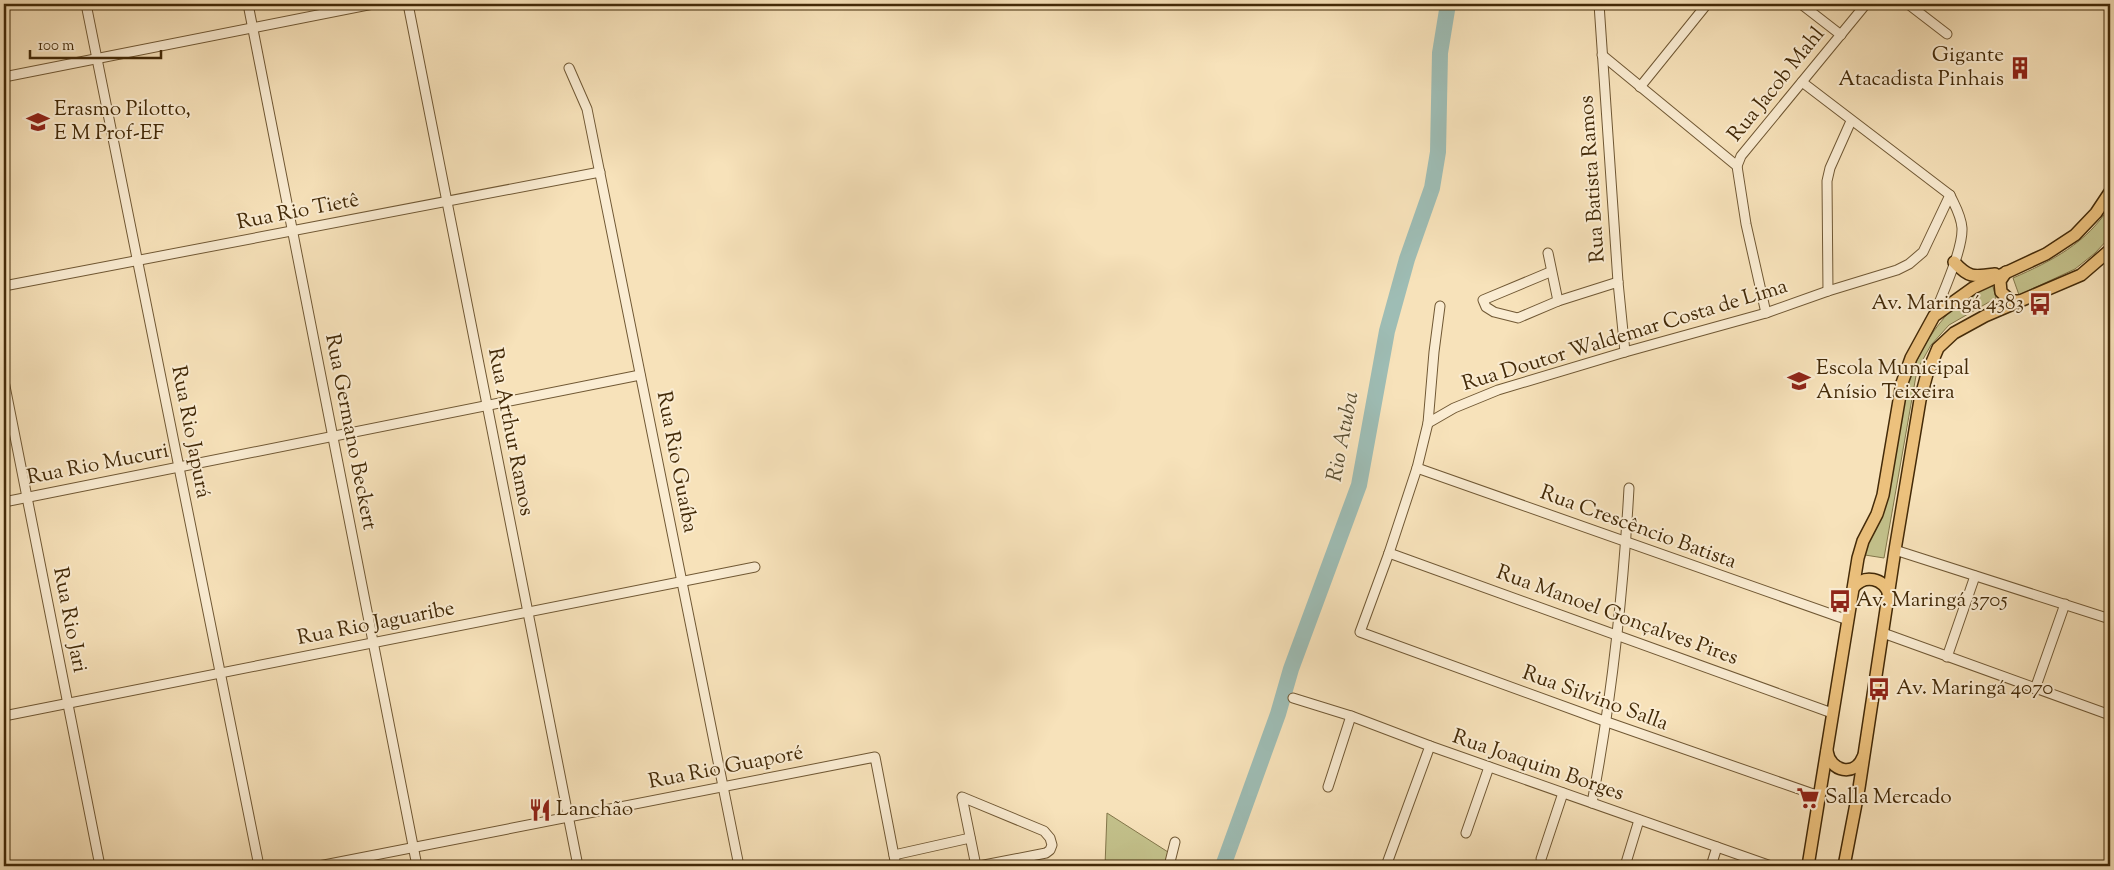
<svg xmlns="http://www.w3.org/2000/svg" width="2114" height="870" font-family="'Sorts Mill Goudy',serif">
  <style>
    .grass { fill: #c3c18b; stroke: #83764a }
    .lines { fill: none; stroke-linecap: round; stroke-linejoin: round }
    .river { stroke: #9ebdb5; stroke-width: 16 }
    .minor-casing { stroke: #705834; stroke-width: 11 }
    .major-casing { stroke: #432a08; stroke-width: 14 }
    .minor { stroke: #faecd2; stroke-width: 9 }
    .major { stroke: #ecc17d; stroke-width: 11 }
    .labels { text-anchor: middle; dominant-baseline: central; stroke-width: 4; stroke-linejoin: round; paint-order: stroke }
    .poi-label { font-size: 21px; fill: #432a08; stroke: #faecd2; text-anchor: start }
    .street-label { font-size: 21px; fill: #432a08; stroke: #faecd2 }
    .water-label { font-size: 22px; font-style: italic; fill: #5a4f33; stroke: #faecd2 }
  </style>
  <rect width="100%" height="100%" fill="#f7e2ba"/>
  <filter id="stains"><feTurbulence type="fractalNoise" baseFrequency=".004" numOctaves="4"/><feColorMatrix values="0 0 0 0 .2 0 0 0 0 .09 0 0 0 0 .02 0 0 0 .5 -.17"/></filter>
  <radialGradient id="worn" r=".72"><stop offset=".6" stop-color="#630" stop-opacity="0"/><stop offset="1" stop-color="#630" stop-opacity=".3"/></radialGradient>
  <!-- grass -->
  <g class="grass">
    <path d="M 2110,206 L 2110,237 L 2095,253 L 2075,269 L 2019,295 L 2013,278 C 2052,261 2087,243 2110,206 Z"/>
    <path d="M 1992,283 L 1996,298 L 1949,325 L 1931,345 L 1917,370 L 1884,558 L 1865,555 L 1907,384 C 1923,341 1948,301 1992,283 Z"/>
    <path d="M 1107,813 L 1168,852 L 1165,866 L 1105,866 Z"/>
  </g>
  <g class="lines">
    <!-- river -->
    <path class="river" d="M 1223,866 L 1278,714 L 1291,669 L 1359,485 L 1387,331 L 1407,259 L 1432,188 L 1438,152 L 1440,53 L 1448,4"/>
    <defs>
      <g id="minor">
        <path d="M 86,4 L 259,866"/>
        <path d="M 248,4 L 417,866"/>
        <path d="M 408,4 L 578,866"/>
        <path d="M 1599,4 L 1618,282 L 1625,352"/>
        <path d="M 1801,4 L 1841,35"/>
        <path d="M 1908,4 L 1947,34"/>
        <path d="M 1602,55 L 1737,166 L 1746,224 L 1766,313"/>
        <path d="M 569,68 L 587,109 L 739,866"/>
        <path d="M 4,77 L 373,4"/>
        <path d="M 1802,82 L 1950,195 C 1955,206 1961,215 1962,228 C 1963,250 1942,294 1934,316"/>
        <path d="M 1640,87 L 1707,4"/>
        <path d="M 1737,166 L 1741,156 L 1866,4"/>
        <path d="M 1548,253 L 1558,301"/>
        <path d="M 1550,272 L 1483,300 L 1486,307 L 1494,312 L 1518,318 L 1558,301 L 1618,282"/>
        <path d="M 4,286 L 600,172"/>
        <path d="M 1828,291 L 1827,181 L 1830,168 L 1851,121"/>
        <path d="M 1440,306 L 1434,352 L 1428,423 L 1417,468 L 1389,553 L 1360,632 L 1607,722 L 1819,796"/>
        <path d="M 4,381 L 100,866"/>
        <path d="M 1428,423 L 1454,408 L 1498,390 L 1625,352 L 1766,313 L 1828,291 L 1897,270 L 1909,264 L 1923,252 L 1950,195"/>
        <path d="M 1417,468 L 1848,620"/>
        <path d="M 4,502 L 640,375"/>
        <path d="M 1895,550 L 2110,619"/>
        <path d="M 1389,553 L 1832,713"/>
        <path d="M 1883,633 L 2110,715"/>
        <path d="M 1947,657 L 1975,576"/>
        <path d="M 2035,689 L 2065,604"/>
        <path d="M 1293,698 L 1351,716 L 1430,746 L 1771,866"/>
        <path d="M 4,716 L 755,567"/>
        <path d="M 1328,787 L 1351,716"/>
        <path d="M 1592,803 C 1612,697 1623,596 1629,488"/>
        <path d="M 1466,833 L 1489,767"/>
        <path d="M 894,855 L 970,838"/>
        <path d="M 1541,859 L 1563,793"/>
        <path d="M 319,866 L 875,757 L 896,866"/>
        <path d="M 976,866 L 962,797 L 1044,831 L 1050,838 L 1052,845 L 1050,850 L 1046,853 L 979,866"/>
        <path d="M 1169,866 L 1175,842"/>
        <path d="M 1386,866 L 1430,746"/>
        <path d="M 1625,866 L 1639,820"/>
        <path d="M 1711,866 L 1717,847"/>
      </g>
      <g id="major">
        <path d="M 1954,262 C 1969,278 1973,277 1995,274"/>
        <path d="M 2006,272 L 2000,281 L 2001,292 L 2011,301 L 2019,301"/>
        <path d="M 1854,587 C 1865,574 1883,578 1889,594"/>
        <path d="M 1827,751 C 1830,772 1855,777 1863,757"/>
        <path d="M 1808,866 L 1858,558 L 1863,541 L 1877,514 L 1883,495 L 1902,383 L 1911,358 L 1934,316 L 1973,288 L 2046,254 L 2075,235 L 2096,213 L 2110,192"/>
        <path d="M 1844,866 L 1859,788 L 1895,550 L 1920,400 L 1927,374 L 1938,348 L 1954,333 L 1985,316 L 2081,275 L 2110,250"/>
      </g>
    </defs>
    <!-- minor casing -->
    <use href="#minor" class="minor-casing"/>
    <!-- major casing -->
    <use href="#major" class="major-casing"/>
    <!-- minor -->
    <use href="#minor" class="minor"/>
    <!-- major -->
    <use href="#major" class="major"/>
  </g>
  <!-- icons -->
  <defs>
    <symbol id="building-bare" viewBox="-9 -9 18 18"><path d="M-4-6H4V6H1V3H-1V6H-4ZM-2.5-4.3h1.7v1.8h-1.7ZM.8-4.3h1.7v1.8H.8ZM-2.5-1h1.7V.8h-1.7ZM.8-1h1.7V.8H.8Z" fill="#8f2418" stroke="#faecd2" stroke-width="2.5" paint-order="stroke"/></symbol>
    <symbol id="school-bare" viewBox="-9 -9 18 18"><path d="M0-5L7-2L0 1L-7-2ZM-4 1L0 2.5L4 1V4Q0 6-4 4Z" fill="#8f2418" stroke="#faecd2" stroke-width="2.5" paint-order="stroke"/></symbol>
    <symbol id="bus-bare" viewBox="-9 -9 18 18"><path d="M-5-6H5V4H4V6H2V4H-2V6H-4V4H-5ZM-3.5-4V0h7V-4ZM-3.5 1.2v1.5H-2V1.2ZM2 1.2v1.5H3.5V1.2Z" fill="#8f2418" stroke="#faecd2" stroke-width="2.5" paint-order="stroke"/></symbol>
    <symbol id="supermarket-bare" viewBox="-9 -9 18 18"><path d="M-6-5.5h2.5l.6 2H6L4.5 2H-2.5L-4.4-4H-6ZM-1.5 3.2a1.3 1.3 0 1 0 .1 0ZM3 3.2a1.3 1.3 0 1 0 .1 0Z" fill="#8f2418" stroke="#faecd2" stroke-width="2.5" paint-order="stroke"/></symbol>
    <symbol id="restaurant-bare" viewBox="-9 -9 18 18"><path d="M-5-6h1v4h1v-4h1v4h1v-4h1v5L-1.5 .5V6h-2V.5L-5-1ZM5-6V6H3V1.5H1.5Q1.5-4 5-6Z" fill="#8f2418" stroke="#faecd2" stroke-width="2.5" paint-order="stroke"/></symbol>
  </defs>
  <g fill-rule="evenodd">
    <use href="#building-bare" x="2004" y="52" width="32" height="32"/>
    <use href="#school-bare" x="22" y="106" width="32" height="32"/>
    <use href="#bus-bare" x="2024" y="288" width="32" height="32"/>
    <use href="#school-bare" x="1783" y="365" width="32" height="32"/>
    <use href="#bus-bare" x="1824" y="585" width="32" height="32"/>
    <use href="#bus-bare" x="1863" y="673" width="32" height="32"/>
    <use href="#supermarket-bare" x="1792" y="782" width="32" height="32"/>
    <use href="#restaurant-bare" x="524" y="794" width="32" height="32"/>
  </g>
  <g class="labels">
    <!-- poi labels -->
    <g class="poi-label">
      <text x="2004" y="56" text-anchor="end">Gigante<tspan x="2004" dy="24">Atacadista Pinhais</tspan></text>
      <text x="54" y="110">Erasmo Pilotto,<tspan x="54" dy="24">E M Prof-EF</tspan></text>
      <text x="2024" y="304" text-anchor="end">Av. Maringá 4383</text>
      <text x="1816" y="369">Escola Municipal<tspan x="1816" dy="24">Anísio Teixeira</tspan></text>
      <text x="1856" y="601">Av. Maringá 3705</text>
      <text x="1896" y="689">Av. Maringá 4070</text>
      <text x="1825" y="798">Salla Mercado</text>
      <text x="556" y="810">Lanchão</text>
    </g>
    <!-- street labels -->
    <g class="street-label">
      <text transform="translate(1777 85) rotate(-51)">Rua Jacob Mahl</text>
      <text transform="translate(1593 179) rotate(-94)">Rua Batista Ramos</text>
      <text transform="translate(298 212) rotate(-11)">Rua Rio Tietê</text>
      <text transform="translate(1625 336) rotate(-17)">Rua Doutor Waldemar Costa de Lima</text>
      <text transform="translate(190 432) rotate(79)">Rua Rio Japurá</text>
      <text transform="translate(350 432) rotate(79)">Rua Germano Beckert</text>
      <text transform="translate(510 432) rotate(79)">Rua Arthur Ramos</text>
      <text transform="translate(676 462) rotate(79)">Rua Rio Guaíba</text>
      <text transform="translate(98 465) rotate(-11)">Rua Rio Mucuri</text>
      <text transform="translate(1638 528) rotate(20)">Rua Crescêncio Batista</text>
      <text transform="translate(1617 616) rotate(20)">Rua Manoel Gonçalves Pires</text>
      <text transform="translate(69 620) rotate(79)">Rua Rio Jari</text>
      <text transform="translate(376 624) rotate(-11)">Rua Rio Jaguaribe</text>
      <text transform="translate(1595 699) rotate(20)">Rua Silvino Salla</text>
      <text transform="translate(1538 766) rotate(19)">Rua Joaquim Borges</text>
      <text transform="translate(726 768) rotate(-11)">Rua Rio Guaporé</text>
    </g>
    <!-- water labels -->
    <g class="water-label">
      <text transform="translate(1344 437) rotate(-79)">Rio Atuba</text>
    </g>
  </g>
  <!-- margin -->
  <rect width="2114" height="870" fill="none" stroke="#f7e2ba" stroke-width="20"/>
  <rect x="5" y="5" width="2104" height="860" fill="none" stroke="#432a08" stroke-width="2.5"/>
  <rect x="10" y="10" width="2094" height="850" fill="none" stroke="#432a08"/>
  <!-- scale -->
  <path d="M30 50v8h131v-8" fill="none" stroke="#432a08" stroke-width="2.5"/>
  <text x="38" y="50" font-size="15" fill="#432a08" stroke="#faecd2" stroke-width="4" paint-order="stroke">100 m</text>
  <rect width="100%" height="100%" filter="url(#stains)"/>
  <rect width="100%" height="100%" fill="url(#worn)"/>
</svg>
